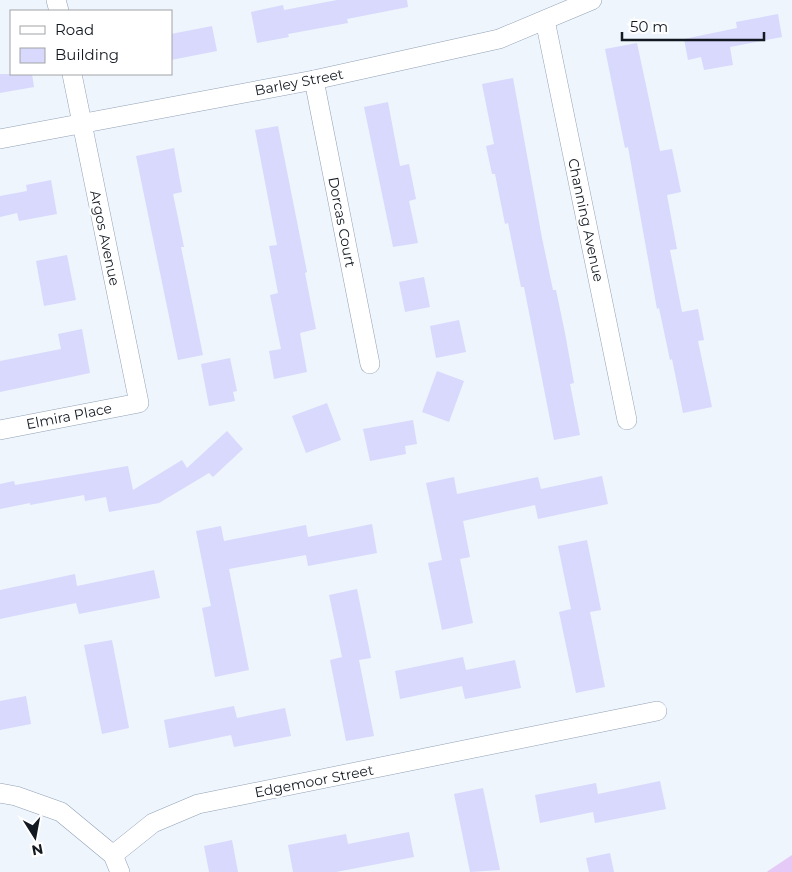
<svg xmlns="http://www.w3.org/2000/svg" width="792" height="872" font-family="Montserrat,sans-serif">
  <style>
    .green { fill: #e5c9f6 }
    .building { fill: #d8d9fd }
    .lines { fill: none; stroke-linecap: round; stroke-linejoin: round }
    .street-casing { stroke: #92a1b5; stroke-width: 20 }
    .street { stroke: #fff; stroke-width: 19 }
    .labels { text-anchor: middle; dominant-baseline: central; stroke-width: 4.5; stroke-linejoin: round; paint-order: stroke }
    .street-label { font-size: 14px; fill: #131921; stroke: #fff }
  </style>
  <rect width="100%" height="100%" fill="#eef5fd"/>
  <!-- green -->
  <path class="green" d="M 792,855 L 792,872 L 767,872 L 768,871 Z"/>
  <!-- building -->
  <g class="building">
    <path d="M 337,0 L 407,0 L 408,7 L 347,19 L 348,23 L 288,34 L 289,37 L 257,43 L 251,12 L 283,5 L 284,10 Z"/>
    <path d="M 778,14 L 782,37 L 730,47 L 733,65 L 704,70 L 701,57 L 688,60 L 684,39 L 737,28 L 736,22 Z"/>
    <path d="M 212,26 L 217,51 L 171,60 L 171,34 Z"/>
    <path d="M 637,43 L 660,151 L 672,149 L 681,192 L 667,195 L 677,249 L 670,250 L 682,312 L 698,309 L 704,340 L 698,341 L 712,407 L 683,413 L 672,359 L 670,360 L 659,308 L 657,309 L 628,147 L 625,148 L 605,49 Z"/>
    <path d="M 0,74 L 32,74 L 34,87 L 0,93 Z"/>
    <path d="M 513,78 L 542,238 L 553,290 L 556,290 L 565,333 L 574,383 L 570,384 L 580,435 L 554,440 L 524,287 L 521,287 L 508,223 L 505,224 L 495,174 L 492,174 L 486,146 L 494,144 L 482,84 Z"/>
    <path d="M 388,102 L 400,166 L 409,164 L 416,199 L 409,201 L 418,243 L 393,247 L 364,107 Z"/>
    <path d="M 278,126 L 307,272 L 305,273 L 316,329 L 300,333 L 307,372 L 274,379 L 269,351 L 281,349 L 270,295 L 278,293 L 269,246 L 277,245 L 255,130 Z"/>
    <path d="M 174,148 L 182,192 L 173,194 L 184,247 L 181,247 L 203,355 L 178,360 L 136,156 Z"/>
    <path d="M 51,180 L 57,214 L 19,221 L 17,213 L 0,217 L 0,196 L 27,191 L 26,185 Z"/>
    <path d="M 67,255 L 76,300 L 44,306 L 36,261 Z"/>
    <path d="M 424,277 L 430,307 L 405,312 L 399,282 Z"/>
    <path d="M 459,320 L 466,352 L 436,358 L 430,326 Z"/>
    <path d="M 82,329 L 90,373 L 0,392 L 0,361 L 61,349 L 58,334 Z"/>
    <path d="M 230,358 L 237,391 L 233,392 L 235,401 L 209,406 L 201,364 Z"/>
    <path d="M 437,371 L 464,381 L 449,422 L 422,412 Z"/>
    <path d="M 327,403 L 341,440 L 306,453 L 292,416 Z"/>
    <path d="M 413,420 L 417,444 L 405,446 L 406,454 L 370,461 L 363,429 Z"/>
    <path d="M 227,431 L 243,449 L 213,477 L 209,473 L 159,503 L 109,512 L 106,497 L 85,501 L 84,495 L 30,505 L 30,503 L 0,509 L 0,484 L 14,481 L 15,485 L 128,466 L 133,490 L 182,460 L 187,468 Z"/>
    <path d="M 602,476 L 608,504 L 538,519 L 535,505 L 463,521 L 470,557 L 460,559 L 473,623 L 442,630 L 428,563 L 442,560 L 426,483 L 454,477 L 457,494 L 538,477 L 541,489 Z"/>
    <path d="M 372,524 L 377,553 L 308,566 L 306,555 L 229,569 L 249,670 L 215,677 L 202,608 L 211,606 L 196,531 L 221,526 L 224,541 L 306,525 L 308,537 Z"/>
    <path d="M 587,540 L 601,610 L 590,612 L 605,687 L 576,693 L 559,612 L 571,609 L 558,546 Z"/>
    <path d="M 154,570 L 160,598 L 79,614 L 76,603 L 0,619 L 0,590 L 75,574 L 77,586 Z"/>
    <path d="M 357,589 L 371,658 L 359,660 L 374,736 L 346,741 L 330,660 L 342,657 L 329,595 Z"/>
    <path d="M 112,640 L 129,728 L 102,734 L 84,645 Z"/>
    <path d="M 463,657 L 466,670 L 515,660 L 521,688 L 465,699 L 462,686 L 400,699 L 395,671 Z"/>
    <path d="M 26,696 L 31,724 L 0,730 L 0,701 Z"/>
    <path d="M 234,706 L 237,718 L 285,708 L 291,736 L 234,747 L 231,735 L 169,748 L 164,720 Z"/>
    <path d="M 660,781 L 666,809 L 595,823 L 593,812 L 540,823 L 535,795 L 596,783 L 598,794 Z"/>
    <path d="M 483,788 L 500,870 L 470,872 L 454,794 Z"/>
    <path d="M 409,832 L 414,857 L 336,872 L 293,872 L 288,845 L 346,834 L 348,844 Z"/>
    <path d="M 232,840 L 238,872 L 209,872 L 204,846 Z"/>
    <path d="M 610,853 L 614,872 L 589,872 L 586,858 Z"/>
  </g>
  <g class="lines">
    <defs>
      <g id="street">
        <path d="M 56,0 L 59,11"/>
        <path d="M 545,20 L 627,420"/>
        <path d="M 314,80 L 370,364"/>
        <path d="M 0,139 L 314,80 L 499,39 L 592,0"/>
        <path d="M 0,430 L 139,403 L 72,74"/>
        <path d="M 0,793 L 16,796 L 61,812 L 113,855 L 120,872"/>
        <path d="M 113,855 L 153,823 L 198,804 L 657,711"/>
      </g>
    </defs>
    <!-- street casing -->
    <use href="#street" class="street-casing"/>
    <!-- street -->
    <use href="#street" class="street"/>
  </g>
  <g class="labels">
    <!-- street labels -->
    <g class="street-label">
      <text transform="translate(299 82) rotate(-11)">Barley Street</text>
      <text transform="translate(586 220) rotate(78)">Channing Avenue</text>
      <text transform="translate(342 222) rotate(79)">Dorcas Court</text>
      <text transform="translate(105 238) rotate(78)">Argos Avenue</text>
      <text transform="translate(69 416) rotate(-11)">Elmira Place</text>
      <text transform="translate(314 781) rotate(-11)">Edgemoor Street</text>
    </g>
  </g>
  <!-- legend -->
  <rect x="10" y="10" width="162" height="65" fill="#ffffff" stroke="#a1a3a6"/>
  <rect x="20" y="26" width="25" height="8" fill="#ffffff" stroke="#a1a3a6"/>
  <text x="55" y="35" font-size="15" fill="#131921">Road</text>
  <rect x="20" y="48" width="25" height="15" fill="#d8d9fd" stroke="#a1a3a6"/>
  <text x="55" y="60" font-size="15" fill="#131921">Building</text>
  <!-- north arrow -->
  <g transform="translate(35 837) rotate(169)" stroke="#ffffff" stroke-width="4" paint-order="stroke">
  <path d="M0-4L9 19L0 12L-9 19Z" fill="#131921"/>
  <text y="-8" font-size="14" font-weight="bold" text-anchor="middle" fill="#131921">N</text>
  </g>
  <!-- scale -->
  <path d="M622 32v8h142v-8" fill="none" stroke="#131921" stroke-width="2.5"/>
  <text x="630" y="32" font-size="15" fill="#131921" stroke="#ffffff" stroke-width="4" paint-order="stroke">50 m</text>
</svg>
